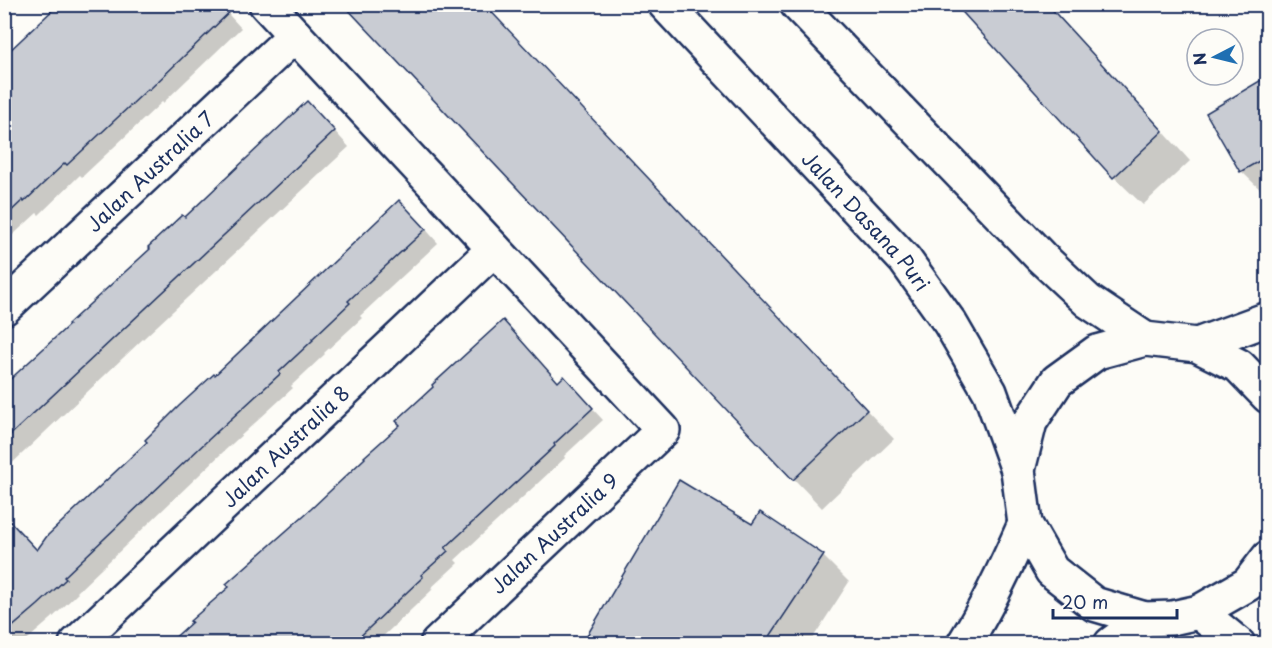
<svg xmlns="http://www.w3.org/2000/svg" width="1272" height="648" font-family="'Playpen Sans',sans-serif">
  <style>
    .shadow { fill: #0003 }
    .building { fill: #c9ccd3; stroke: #1b2f5e; stroke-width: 1.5 }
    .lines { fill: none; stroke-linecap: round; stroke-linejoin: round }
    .minor-casing { stroke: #1b2f5e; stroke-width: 38 }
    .tertiary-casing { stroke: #1b2f5e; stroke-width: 38 }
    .primary-casing { stroke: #1b2f5e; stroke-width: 38 }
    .minor { stroke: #fdfcf7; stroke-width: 33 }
    .tertiary { stroke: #fdfcf7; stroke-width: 33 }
    .primary { stroke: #fdfcf7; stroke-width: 33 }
    .labels { text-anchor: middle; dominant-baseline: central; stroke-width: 4.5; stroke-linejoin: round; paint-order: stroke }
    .street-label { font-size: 20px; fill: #1b2f5e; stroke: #fdfcf7 }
  </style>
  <rect width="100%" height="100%" fill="#fdfcf7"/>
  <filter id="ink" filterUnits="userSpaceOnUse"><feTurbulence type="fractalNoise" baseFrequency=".0167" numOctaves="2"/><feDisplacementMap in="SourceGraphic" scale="12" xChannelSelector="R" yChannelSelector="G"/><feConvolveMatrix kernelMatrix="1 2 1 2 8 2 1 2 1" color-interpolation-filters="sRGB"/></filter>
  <g filter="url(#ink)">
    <!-- shadow -->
    <g class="shadow">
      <path d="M 219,4 L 241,28 L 163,103 L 162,102 L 82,177 L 80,175 L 39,215 L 37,213 L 4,243 L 4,57 Z"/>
      <path d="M 345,4 L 483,4 L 894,439 L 822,508 L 794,479 Z"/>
      <path d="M 957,4 L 1048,4 L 1190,161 L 1143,205 L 1114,177 Z"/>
      <path d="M 1268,78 L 1268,197 L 1241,171 Z"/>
      <path d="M 322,117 L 349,147 L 144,338 L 4,471 L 4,388 L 185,219 Z"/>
      <path d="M 413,215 L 438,243 L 360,316 L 362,318 L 324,353 L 325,354 L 291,386 L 293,388 L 221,454 L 77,592 L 78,593 L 51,619 L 22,644 L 4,644 L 4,539 L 37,551 Z"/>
      <path d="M 559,383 L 575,390 L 603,420 L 564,456 L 565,458 L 455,560 L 458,563 L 431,588 L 433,589 L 375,644 L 170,644 Z"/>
      <path d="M 753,526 L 823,556 L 849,582 L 809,644 L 583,644 Z"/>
    </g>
    <!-- building -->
    <g class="building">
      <path d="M 59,4 L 238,4 L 149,90 L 148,89 L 67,165 L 65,163 L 24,202 L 23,200 L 4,218 L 4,56 Z"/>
      <path d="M 343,4 L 484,4 L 867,410 L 793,480 Z"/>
      <path d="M 955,4 L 1047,4 L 1163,131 L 1113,178 Z"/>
      <path d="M 1268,76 L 1268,156 L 1240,172 L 1206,113 Z"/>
      <path d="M 307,101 L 335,131 L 4,441 L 4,385 L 69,325 L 68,324 L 150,249 L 148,247 L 182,215 L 185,217 Z"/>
      <path d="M 399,200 L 426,229 L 348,301 L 350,303 L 312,339 L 313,340 L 279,372 L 280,374 L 207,441 L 64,577 L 66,579 L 38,605 L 4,634 L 4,515 L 37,550 L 47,536 L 147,442 L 145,440 L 179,406 L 214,374 L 215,375 Z"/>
      <path d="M 503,320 L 558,382 L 564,376 L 593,408 L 554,444 L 555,446 L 445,548 L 448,551 L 421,575 L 423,577 L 352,644 L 168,644 L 192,622 L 190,621 L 229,587 L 226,584 L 311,509 L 365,458 L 364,457 L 400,425 L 396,421 L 433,387 L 432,385 Z"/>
      <path d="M 679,480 L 752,524 L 760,512 L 824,555 L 765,644 L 582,644 Z"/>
    </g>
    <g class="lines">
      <defs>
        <g id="minor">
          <path d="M 266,4 L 663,430 L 437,644"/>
          <path id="s1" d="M 4,308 L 295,35"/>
          <path id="s2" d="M 76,644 L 494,249"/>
        </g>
        <g id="tertiary">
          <path d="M 1199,612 L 1238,644"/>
          <path d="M 964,644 C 988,606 1007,565 1025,524"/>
          <path d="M 1111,644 L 1145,619"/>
        </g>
        <g id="primary">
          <path id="s3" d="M 665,4 L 905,260 L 950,323 L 990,392 L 1018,470"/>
          <path d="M 797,4 L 1041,257 L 1088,301 L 1145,339"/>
          <path d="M 1197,345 L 1268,319"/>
          <path d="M 1268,396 L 1239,366 L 1197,345 L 1145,339 L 1097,352 L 1057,381 L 1030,422 L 1018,470 L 1025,524 L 1052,571 L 1094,604 L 1145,619 L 1172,618 L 1199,612 L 1248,584 L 1268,558"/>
        </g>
      </defs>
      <!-- minor casing -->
      <use href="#minor" class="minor-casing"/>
      <!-- tertiary casing -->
      <use href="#tertiary" class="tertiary-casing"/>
      <!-- primary casing -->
      <use href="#primary" class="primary-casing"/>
      <!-- minor -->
      <use href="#minor" class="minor"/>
      <!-- tertiary -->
      <use href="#tertiary" class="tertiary"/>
      <!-- primary -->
      <use href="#primary" class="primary"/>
    </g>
  </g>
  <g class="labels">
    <!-- street labels -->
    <g class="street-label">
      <text stroke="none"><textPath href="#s1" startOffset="200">Jalan Australia 7</textPath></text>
      <text stroke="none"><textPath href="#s3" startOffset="296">Jalan Dasana Puri</textPath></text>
      <text stroke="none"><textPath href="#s2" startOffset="288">Jalan Australia 8</textPath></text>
      <text transform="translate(554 533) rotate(-43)">Jalan Australia 9</text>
    </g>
  </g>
  <!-- margin -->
  <rect width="1272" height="648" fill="none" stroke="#fdfcf7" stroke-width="24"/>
  <rect x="12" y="12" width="1248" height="624" fill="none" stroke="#1b2f5e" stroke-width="2" filter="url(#ink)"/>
  <!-- north arrow -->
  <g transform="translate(1215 57) rotate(263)"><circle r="28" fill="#fdfcf7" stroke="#a3aaba" stroke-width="1.5"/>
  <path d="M0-4.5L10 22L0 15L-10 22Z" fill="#1f6fb2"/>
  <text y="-9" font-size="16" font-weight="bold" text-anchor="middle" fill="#1b2f5e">N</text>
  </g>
  <!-- scale -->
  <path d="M1053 609v9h124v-9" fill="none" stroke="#1b2f5e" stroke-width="3"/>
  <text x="1062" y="609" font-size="18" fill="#1b2f5e" stroke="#fdfcf7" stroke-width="4.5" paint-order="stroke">20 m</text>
</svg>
